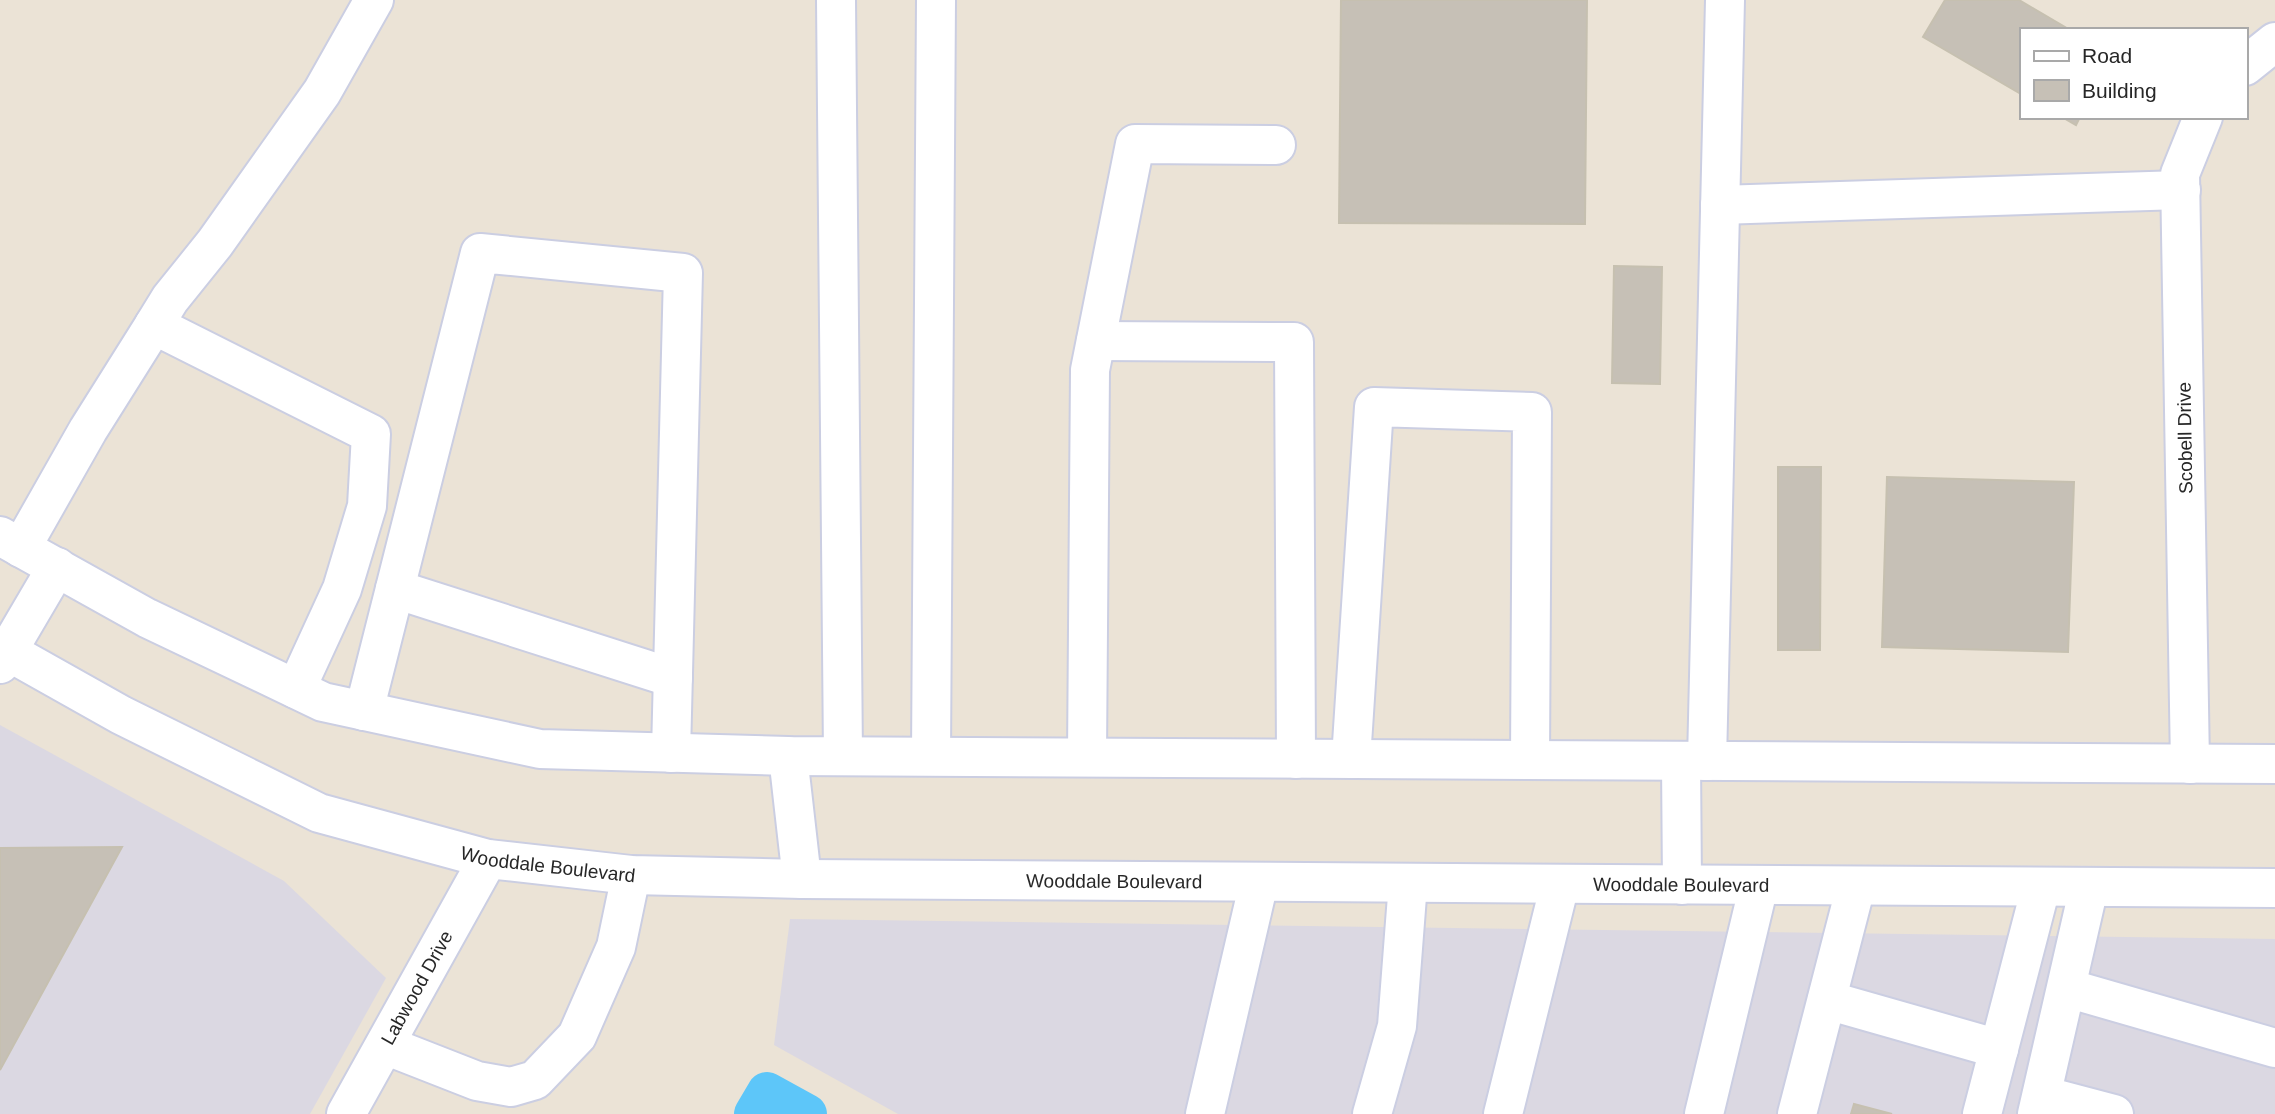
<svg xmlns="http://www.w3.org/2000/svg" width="2275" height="1114" font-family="Arial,sans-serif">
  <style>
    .industrial { fill: #dbd8e2 }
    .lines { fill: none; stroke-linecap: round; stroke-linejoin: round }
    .canal { stroke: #5dc6f9; stroke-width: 40 }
    .building { fill: #c6c0b6; stroke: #c6c0b0; stroke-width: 2 }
    .minor-casing { stroke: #cbcee2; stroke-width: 42 }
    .minor { stroke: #fff; stroke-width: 38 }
    .labels { text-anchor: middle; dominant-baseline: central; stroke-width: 7; stroke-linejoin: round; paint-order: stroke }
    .street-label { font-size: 19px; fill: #272727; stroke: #fff }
  </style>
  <rect width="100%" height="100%" fill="#ebe3d6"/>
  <!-- industrial -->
  <g class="industrial">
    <path d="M 0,725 L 284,881 L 386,978 L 310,1114 L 0,1114 Z"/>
    <path d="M 790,919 L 2275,939 L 2275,1114 L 898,1114 L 774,1045 Z"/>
  </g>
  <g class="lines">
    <!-- canal -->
    <path class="canal" d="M 754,1114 L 767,1092 L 807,1114"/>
  </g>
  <!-- building -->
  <g class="building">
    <path d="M 1341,0 L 1587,0 L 1585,224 L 1339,223 Z"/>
    <path d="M 1945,0 L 2019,0 L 2070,30 L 2021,30 L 2021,94 L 1923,37 Z"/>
    <path d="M 2062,117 L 2080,117 L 2076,125 Z"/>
    <path d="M 1614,266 L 1662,267 L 1660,384 L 1612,383 Z"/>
    <path d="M 1778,467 L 1821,467 L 1820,650 L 1778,650 Z"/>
    <path d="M 1887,477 L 2074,482 L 2068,652 L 1882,647 Z"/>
    <path d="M 122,847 L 0,1070 L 0,848 Z"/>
    <path d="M 1854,1104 L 1892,1114 L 1851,1114 Z"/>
  </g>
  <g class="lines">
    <defs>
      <g id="minor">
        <path d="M 836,0 L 843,756"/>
        <path d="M 2245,66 L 2275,42"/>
        <path d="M 1720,205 L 2181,190"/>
        <path d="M 154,325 L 170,299 L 215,243 L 322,92 L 374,0"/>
        <path d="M 1096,341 L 1294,342 L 1296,759"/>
        <path d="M 0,536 L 147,618 L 323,702 L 540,749 L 788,756 L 2275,764"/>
        <path d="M 21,548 L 88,430 L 154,325 L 371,434 L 367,506 L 342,589 L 296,689"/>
        <path d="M 395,589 L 673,678"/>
        <path id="s1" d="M 0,647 L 121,715 L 319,813 L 488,859 L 631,875 L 802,879 L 2275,888"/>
        <path d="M 0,664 L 57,567"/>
        <path d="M 364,711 L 480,253 L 683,273 L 671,753"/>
        <path d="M 788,756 L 802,879"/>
        <path d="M 931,756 L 936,0"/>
        <path d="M 1087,757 L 1090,370 L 1135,144 L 1276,145"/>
        <path d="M 1351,759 L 1374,407 L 1532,412 L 1530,760"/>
        <path d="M 1681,761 L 1682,885"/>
        <path d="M 1707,761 L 1725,0"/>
        <path d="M 2190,764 L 2180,174 L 2203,117"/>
        <path d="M 2067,988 L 2275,1048"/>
        <path d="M 1827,1000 L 1999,1049"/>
        <path d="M 385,1045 L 477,1081 L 511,1087 L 535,1080 L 577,1036 L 616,947 L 631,875"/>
        <path d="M 2042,1095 L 2114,1114"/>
        <path id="s2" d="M 346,1114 L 488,859"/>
        <path d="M 1205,1114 L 1259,882"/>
        <path d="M 1372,1114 L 1397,1026 L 1408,883"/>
        <path d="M 1503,1114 L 1560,884"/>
        <path d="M 1704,1114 L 1759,885"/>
        <path d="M 1797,1114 L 1856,886"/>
        <path d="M 1982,1114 L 2041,887"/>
        <path d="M 2037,1114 L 2089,887"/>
      </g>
    </defs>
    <!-- minor casing -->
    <use href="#minor" class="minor-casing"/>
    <!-- minor -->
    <use href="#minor" class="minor"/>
  </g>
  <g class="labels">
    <!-- street labels -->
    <g class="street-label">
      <text transform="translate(2185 438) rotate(-91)">Scobell Drive</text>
      <text stroke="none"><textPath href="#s1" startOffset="595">Wooddale Boulevard</textPath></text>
      <text stroke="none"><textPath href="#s1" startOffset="1162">Wooddale Boulevard</textPath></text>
      <text stroke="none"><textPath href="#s1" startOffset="1729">Wooddale Boulevard</textPath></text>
      <text stroke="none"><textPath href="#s2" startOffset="145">Labwood Drive</textPath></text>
    </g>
  </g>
  <!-- legend -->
  <rect x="2020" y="28" width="228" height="91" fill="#ffffff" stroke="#a9a9a9" stroke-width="2"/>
  <rect x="2034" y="51" width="35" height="10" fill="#ffffff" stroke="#a9a9a9" stroke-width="2"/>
  <text x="2082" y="63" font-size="21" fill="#272727">Road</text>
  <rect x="2034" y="80" width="35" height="21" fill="#c6c0b6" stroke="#a9a9a9" stroke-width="2"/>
  <text x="2082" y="98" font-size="21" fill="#272727">Building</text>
</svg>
